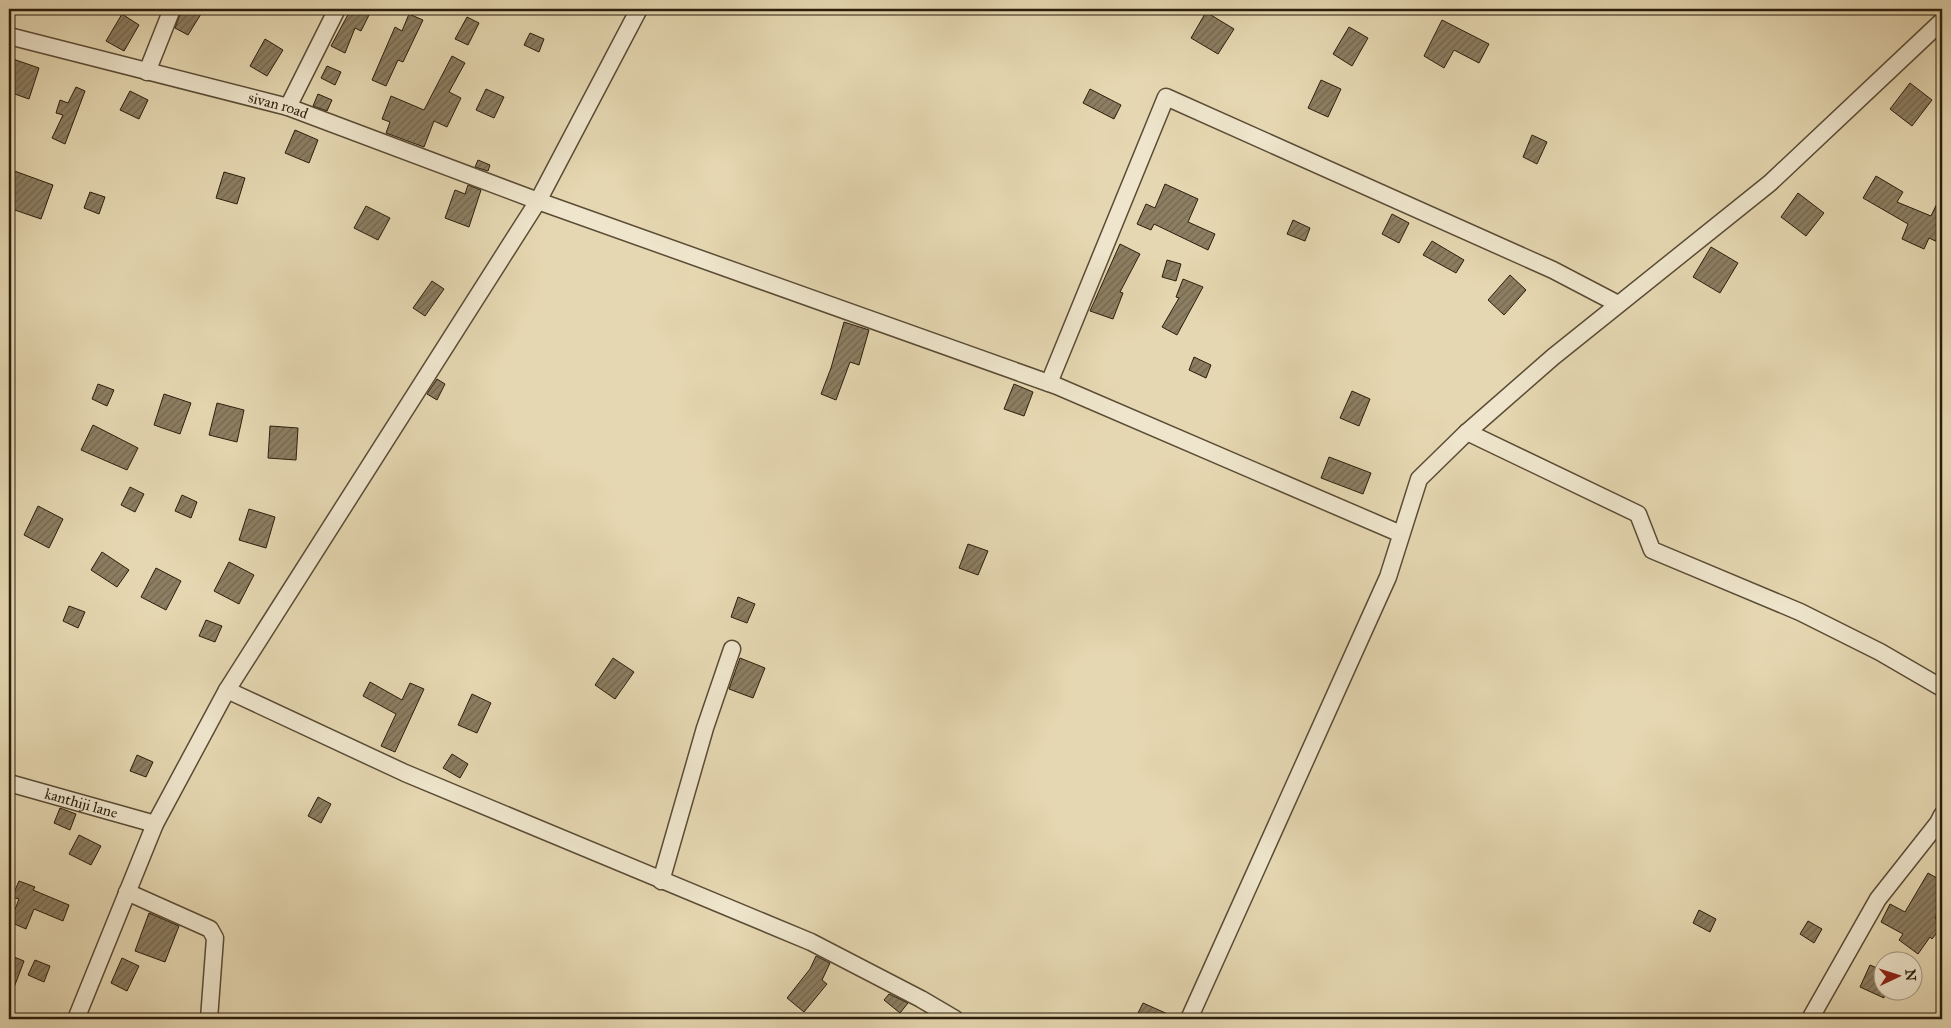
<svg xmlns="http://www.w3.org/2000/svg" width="1951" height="1028" font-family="'IM FELL Great Primer',serif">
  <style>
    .building { fill: url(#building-hatch); stroke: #2b1e0c }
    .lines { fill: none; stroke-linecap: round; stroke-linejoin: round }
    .minor-casing { stroke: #5a4c35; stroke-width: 19 }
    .minor { stroke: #eee5cc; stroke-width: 16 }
    .labels { text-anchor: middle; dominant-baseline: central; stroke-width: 4; stroke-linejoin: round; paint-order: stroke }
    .street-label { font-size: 15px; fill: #2b1e0c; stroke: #eee5cc }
  </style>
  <defs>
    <pattern id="building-hatch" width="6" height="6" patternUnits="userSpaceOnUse" patternTransform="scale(1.25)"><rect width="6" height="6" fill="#8c7e62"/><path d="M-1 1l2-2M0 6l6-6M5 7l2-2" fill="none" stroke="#73674f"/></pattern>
  </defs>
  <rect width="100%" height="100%" fill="#e5d7b1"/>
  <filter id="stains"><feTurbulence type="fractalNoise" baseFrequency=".004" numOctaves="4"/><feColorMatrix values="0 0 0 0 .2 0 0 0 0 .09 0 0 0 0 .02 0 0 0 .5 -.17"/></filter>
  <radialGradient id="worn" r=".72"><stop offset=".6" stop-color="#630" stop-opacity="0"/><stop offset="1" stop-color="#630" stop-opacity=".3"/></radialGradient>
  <!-- building -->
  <g class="building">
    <path d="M 182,9 L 204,9 L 188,35 L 175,28 Z"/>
    <path d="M 351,9 L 364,9 L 370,13 L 361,31 L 355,28 L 345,53 L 331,46 Z"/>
    <path d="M 1206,12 L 1234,29 L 1218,54 L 1191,38 Z"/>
    <path d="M 122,14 L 139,25 L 124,51 L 106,41 Z"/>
    <path d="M 409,14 L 423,20 L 403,62 L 398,60 L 386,86 L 372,80 L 395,27 L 402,31 Z"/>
    <path d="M 467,17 L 479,23 L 468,45 L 455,39 Z"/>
    <path d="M 1442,20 L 1489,44 L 1479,63 L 1454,50 L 1444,68 L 1424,56 Z"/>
    <path d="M 1349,27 L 1368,38 L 1352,66 L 1333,54 Z"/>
    <path d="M 530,33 L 544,39 L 539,52 L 524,45 Z"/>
    <path d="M 265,39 L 283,50 L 267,76 L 250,66 Z"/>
    <path d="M 452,56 L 465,63 L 449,92 L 461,98 L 447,127 L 434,121 L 424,147 L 386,133 L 390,122 L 382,119 L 391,96 L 424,110 Z"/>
    <path d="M 13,59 L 39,68 L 29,99 L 9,92 L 9,71 Z"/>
    <path d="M 327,66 L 341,72 L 335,85 L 321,78 Z"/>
    <path d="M 1321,80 L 1341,89 L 1328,117 L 1308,108 Z"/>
    <path d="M 1910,83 L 1932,100 L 1912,126 L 1890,109 Z"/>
    <path d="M 76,87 L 85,91 L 65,144 L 52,138 L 63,115 L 56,113 L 60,100 L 68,103 Z"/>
    <path d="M 486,89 L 504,97 L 494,118 L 476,110 Z"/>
    <path d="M 1090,89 L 1121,105 L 1114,119 L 1083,103 Z"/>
    <path d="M 130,91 L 148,100 L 139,119 L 120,110 Z"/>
    <path d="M 318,94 L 332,100 L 327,111 L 313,106 Z"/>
    <path d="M 295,130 L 318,140 L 309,163 L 285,153 Z"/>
    <path d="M 1532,135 L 1547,142 L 1537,164 L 1523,157 Z"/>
    <path d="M 478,160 L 490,165 L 488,171 L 475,167 Z"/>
    <path d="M 9,169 L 53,185 L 41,219 L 9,208 Z"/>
    <path d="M 224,172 L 245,178 L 237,204 L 216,198 Z"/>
    <path d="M 1876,176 L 1903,192 L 1897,202 L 1931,216 L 1942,193 L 1942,244 L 1929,238 L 1924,249 L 1902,239 L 1908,224 L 1863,198 Z"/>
    <path d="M 1165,184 L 1198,199 L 1188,222 L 1215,234 L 1208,250 L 1154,224 L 1151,230 L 1137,224 L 1146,204 L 1155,208 Z"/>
    <path d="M 468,185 L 481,190 L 469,227 L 445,218 L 455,190 L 465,194 Z"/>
    <path d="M 90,192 L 105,197 L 99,214 L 84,208 Z"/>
    <path d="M 1798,193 L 1824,213 L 1806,236 L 1781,217 Z"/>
    <path d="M 366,206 L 390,218 L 378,240 L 354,228 Z"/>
    <path d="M 1392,214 L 1409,223 L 1399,243 L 1382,234 Z"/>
    <path d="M 1293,220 L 1310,228 L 1305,241 L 1287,234 Z"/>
    <path d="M 1432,241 L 1464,260 L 1456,273 L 1423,255 Z"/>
    <path d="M 1120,244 L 1140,254 L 1120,292 L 1123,293 L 1113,319 L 1090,311 Z"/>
    <path d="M 1711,247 L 1738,263 L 1720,293 L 1693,277 Z"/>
    <path d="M 1167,260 L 1181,264 L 1176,281 L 1162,277 Z"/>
    <path d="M 1510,275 L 1526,290 L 1504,315 L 1488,300 Z"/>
    <path d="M 1183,279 L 1203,287 L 1177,335 L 1162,327 L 1179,298 L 1176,297 Z"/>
    <path d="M 432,281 L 444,289 L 425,316 L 413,308 Z"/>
    <path d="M 844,322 L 869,330 L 859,365 L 850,362 L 836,400 L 821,394 L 831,368 Z"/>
    <path d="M 1194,357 L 1211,365 L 1206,378 L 1189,370 Z"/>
    <path d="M 437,379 L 445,384 L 437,400 L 427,394 Z"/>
    <path d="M 98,384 L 114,390 L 107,406 L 92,399 Z"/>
    <path d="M 1014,384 L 1033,392 L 1024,416 L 1004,409 Z"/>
    <path d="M 1352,391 L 1370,399 L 1359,426 L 1340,418 Z"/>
    <path d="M 164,394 L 191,403 L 180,434 L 154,425 Z"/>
    <path d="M 217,403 L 244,410 L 237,442 L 209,435 Z"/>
    <path d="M 93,425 L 138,448 L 127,470 L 81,450 Z"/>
    <path d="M 270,426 L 298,428 L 296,460 L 268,458 Z"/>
    <path d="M 1329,457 L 1371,473 L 1363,494 L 1321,478 Z"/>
    <path d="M 130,487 L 144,494 L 135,512 L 121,505 Z"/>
    <path d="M 182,495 L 197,502 L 191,518 L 175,511 Z"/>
    <path d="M 38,506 L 63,519 L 49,548 L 24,535 Z"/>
    <path d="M 249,509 L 275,517 L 266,548 L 239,540 Z"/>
    <path d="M 968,544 L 988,551 L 978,575 L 959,568 Z"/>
    <path d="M 102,552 L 129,570 L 117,587 L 91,570 Z"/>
    <path d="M 229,562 L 254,575 L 239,604 L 214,591 Z"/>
    <path d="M 156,568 L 181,581 L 166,610 L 141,597 Z"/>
    <path d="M 738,597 L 755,604 L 747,623 L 731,617 Z"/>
    <path d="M 69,606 L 85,612 L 78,628 L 63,621 Z"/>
    <path d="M 206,620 L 222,626 L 215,642 L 199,636 Z"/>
    <path d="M 613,658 L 634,672 L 615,699 L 595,685 Z"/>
    <path d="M 740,658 L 765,668 L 753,698 L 729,689 Z"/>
    <path d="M 370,682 L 402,700 L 410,683 L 424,689 L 395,752 L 381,746 L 396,714 L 363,696 Z"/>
    <path d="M 472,694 L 491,703 L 477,733 L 458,725 Z"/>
    <path d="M 452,754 L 468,764 L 460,778 L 443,768 Z"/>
    <path d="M 137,755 L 153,762 L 146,777 L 130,771 Z"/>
    <path d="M 318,797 L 331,804 L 321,823 L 308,816 Z"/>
    <path d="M 60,808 L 76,814 L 70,830 L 54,823 Z"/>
    <path d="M 79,835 L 101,846 L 91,865 L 69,854 Z"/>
    <path d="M 1928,873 L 1942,881 L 1942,907 L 1935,918 L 1942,926 L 1932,939 L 1930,937 L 1918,954 L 1899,940 L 1903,934 L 1881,922 L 1890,904 L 1905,912 Z"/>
    <path d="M 19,881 L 35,887 L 33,890 L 69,905 L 63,921 L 34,909 L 26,929 L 10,922 L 19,899 L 12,897 Z"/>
    <path d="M 1699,910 L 1716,919 L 1710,932 L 1693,923 Z"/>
    <path d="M 149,913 L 179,926 L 165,962 L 135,951 Z"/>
    <path d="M 1808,921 L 1822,929 L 1814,943 L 1800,934 Z"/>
    <path d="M 9,955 L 24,961 L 10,998 L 9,998 Z"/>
    <path d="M 816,956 L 830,963 L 822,980 L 827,984 L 804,1012 L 787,998 L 810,969 Z"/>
    <path d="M 122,958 L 139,966 L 127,991 L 111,983 Z"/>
    <path d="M 35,960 L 50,966 L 44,982 L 28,975 Z"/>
    <path d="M 1870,965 L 1884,971 L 1884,998 L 1860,987 Z"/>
    <path d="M 889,994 L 908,1003 L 900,1013 L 884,1000 Z"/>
    <path d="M 1143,1003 L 1179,1019 L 1135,1019 Z"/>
  </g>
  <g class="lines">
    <defs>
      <g id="minor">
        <path id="s1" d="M 9,36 L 288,107 L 538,201 L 1057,386 L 1401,534"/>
        <path d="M 147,72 L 172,9"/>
        <path d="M 288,107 L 337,9"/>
        <path d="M 1049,383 L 1166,97 L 1553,270 L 1618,304"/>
        <path d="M 1467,432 L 1638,514 L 1652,550 L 1800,612 L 1880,652 L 1942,688"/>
        <path d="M 227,690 L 405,773 L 811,942 L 921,999 L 955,1019"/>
        <path id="s2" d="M 9,783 L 155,824"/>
        <path d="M 661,881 L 705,728 L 732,649"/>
        <path d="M 127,892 L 210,929 L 215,938 L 209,1019"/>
        <path d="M 76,1019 L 155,824 L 227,690 L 538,201 L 639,9"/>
        <path d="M 1189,1019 L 1388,577 L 1419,479 L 1465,434 L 1553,357 L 1770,183 L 1942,21"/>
        <path d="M 1810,1019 L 1878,899 L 1938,823 L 1942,815"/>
      </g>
    </defs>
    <!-- minor casing -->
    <use href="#minor" class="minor-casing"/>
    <!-- minor -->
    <use href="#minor" class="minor"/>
  </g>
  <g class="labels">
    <!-- street labels -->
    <g class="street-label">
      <text stroke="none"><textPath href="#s1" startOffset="278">sivan road</textPath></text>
      <text stroke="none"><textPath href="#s2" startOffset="75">kanthiji lane</textPath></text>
    </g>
  </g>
  <!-- margin -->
  <rect width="1951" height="1028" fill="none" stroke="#e5d7b1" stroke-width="30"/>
  <rect x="10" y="10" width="1931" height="1008" fill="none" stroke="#2b1e0c" stroke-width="2.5"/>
  <rect x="15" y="15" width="1921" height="998" fill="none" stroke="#2b1e0c"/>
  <!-- north arrow -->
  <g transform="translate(1898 976) rotate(86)"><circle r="24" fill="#eee5cc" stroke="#a0957f"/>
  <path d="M0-4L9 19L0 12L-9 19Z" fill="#8f2418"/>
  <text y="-8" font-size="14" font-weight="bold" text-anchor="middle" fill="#2b1e0c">N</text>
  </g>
  <rect width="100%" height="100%" filter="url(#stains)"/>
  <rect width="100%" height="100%" fill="url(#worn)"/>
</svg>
